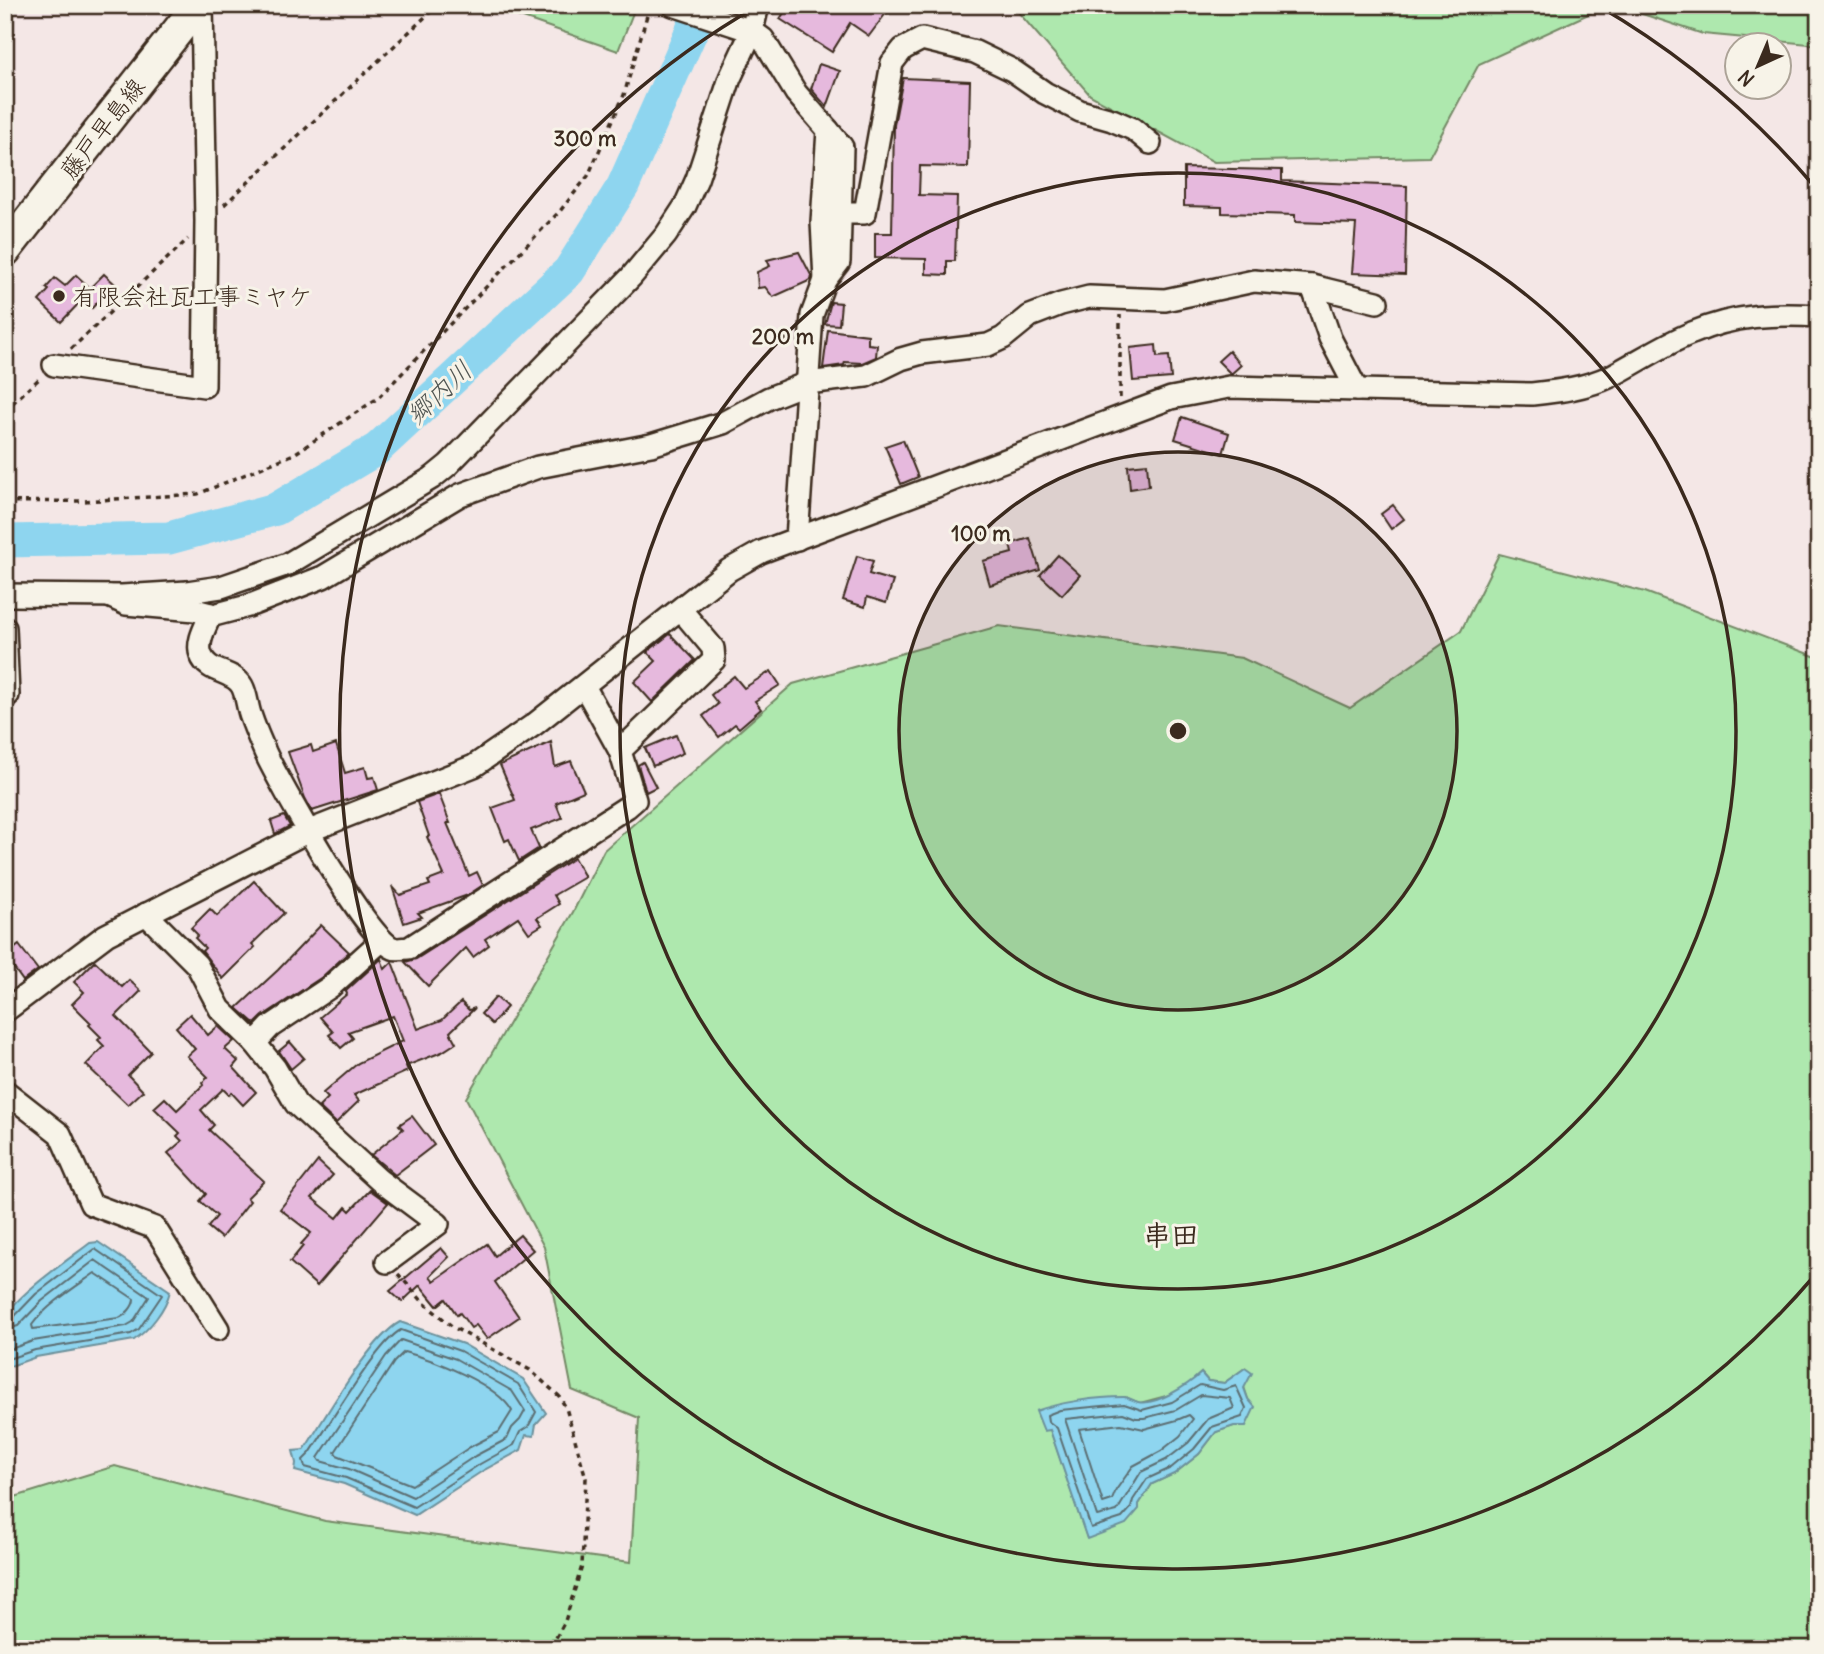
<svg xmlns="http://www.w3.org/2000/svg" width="1824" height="1654" font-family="Delius,'Klee One',sans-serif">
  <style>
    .green { fill: #aee8ae; stroke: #748966; stroke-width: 2; fill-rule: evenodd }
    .water { fill: #8ed5ef; stroke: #6d919b; stroke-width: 2 }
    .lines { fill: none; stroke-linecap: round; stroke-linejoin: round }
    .shore { stroke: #5c6e72; stroke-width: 2 }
    .river { stroke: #8ed5ef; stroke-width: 33 }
    .building { fill: #e6b9dd; stroke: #3b2a1e; stroke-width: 2 }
    .minor-casing { stroke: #3b2a1e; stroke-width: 26 }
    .secondary-casing { stroke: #3b2a1e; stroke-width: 35 }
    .path { stroke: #3b2a1e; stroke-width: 3.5; stroke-dasharray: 5 5; stroke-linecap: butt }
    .minor { stroke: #f7f3e8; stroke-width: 21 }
    .secondary { stroke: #f7f3e8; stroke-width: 30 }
    .ring { fill: none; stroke: #3b2a1e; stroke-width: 3.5 }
    .poi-dot { fill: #3b2a1e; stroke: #f7f3e8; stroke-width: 2.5 }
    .labels { text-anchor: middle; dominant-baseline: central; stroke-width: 6; stroke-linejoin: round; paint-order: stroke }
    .street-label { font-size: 24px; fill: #3b2a1e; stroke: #f7f3e8 }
    .poi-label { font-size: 24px; fill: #3b2a1e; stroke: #f7f3e8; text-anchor: start }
    .water-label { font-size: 26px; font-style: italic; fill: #505552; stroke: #f7f3e8 }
    .quarter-label { font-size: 28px; font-weight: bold; fill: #3b2a1e; stroke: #f7f3e8 }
    .centre { fill: #3b2a1e; stroke: #f7f3e8; stroke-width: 3.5 }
    .ring-label { font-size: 21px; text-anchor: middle; font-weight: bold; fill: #3b2a1e; stroke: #f7f3e8; stroke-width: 6; stroke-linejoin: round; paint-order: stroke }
  </style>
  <rect width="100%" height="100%" fill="#f4e7e6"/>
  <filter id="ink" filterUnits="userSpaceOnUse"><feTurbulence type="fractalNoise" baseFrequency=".0143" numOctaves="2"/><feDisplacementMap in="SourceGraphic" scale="14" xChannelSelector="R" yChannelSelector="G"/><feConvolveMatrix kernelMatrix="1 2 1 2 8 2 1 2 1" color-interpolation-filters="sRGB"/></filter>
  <g filter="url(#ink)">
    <!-- green -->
    <g class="green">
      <path d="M 498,5 L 636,5 L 618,51 L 506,12 Z"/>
      <path d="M 1012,5 L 1608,5 L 1479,64 L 1429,157 L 1214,162 L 1090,95 Z"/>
      <path d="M 1615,5 L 1819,5 L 1819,45 L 1703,34 Z"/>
      <path d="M 1499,554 L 1645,592 L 1819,658 L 1819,1649 L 5,1649 L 5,1500 L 115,1466 L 325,1521 L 631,1562 L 639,1418 L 572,1390 L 544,1247 L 466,1098 L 573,912 L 604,850 L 793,684 L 999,626 L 1242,658 L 1350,708 L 1461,631 ZM 1245,1368 L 1244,1387 L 1248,1399 L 1234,1426 L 1216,1432 L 1199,1454 L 1174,1474 L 1152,1484 L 1139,1504 L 1087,1538 L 1050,1429 L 1099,1400 L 1125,1397 L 1140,1403 L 1170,1395 L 1189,1384 L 1201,1373 L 1208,1381 L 1224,1383 Z"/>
    </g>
    <!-- water -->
    <g class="water">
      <path d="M 98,1242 L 170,1291 C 166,1309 149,1330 134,1340 L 36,1357 L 5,1368 C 5,1353 2,1333 5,1319 C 10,1299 72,1257 90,1243 Z"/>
      <path d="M 400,1322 L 463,1344 L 523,1379 L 546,1413 L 536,1424 L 534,1436 L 526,1435 L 521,1450 L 484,1470 L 415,1515 L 344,1484 L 295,1471 L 296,1463 L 293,1451 L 304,1450 C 325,1418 370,1338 400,1322 Z"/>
      <path d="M 1245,1368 L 1252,1373 L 1244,1388 L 1248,1399 L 1255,1407 L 1246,1426 L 1234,1426 L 1216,1432 L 1199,1454 L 1174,1474 L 1152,1484 L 1139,1504 L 1139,1509 L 1126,1524 L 1087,1539 L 1050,1430 L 1044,1431 L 1036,1411 C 1060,1402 1097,1397 1123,1397 C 1129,1397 1133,1401 1138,1402 C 1156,1406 1188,1385 1201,1373 L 1208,1381 L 1224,1383 Z"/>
    </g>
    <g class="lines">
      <!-- shore -->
      <g class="shore">
        <path d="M 95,1273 L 134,1299 C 134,1306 126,1315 119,1318 L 33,1329 L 32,1325 C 47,1305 74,1288 95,1273 Z"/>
        <path d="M 5,1321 L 12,1319 L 36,1294 L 95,1249 L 162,1295 L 139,1329 L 131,1334 L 35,1350 L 5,1360"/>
        <path d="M 5,1330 L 18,1326 L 42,1301 L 95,1260 L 149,1297 L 133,1322 L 126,1326 L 33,1341 L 5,1351"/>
        <path d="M 401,1330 L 460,1351 L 518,1384 L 536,1412 L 528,1427 L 520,1432 L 514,1445 L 480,1464 L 414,1507 L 346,1478 L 305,1467 L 303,1460 L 310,1453 C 327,1428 379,1340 401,1330 Z"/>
        <path d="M 401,1340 L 456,1359 L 512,1391 L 525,1411 L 520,1420 L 512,1428 L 507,1439 L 475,1456 L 413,1497 L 349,1469 L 320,1461 L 318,1458 L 386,1356 Z"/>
        <path d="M 404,1352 C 433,1359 498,1385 512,1411 L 499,1432 L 470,1447 L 412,1485 L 337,1455 L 335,1452 L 394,1362 Z"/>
        <path d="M 1200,1385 L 1223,1390 L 1236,1386 L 1246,1408 L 1242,1417 L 1212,1427 L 1194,1449 L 1171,1468 L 1147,1479 L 1133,1500 L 1131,1508 L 1122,1518 L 1091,1528 L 1057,1428 L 1048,1421 L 1047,1415 L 1060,1410 L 1124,1404 L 1142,1410 L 1172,1402 Z"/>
        <path d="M 1201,1395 L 1230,1398 L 1234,1408 L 1208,1419 L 1188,1443 L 1166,1460 L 1141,1472 L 1117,1511 L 1097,1516 L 1065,1419 L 1123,1413 L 1136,1418 L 1144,1418 L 1176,1410 Z"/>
        <path d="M 1189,1415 L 1193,1419 L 1180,1436 L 1161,1451 L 1133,1466 L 1116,1490 L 1112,1500 L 1103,1503 L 1079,1429 L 1121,1424 L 1144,1429 L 1177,1420 Z"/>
      </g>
      <!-- river -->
      <path class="river" d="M 5,541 L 169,538 L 276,509 L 377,449 L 569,271 L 623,186 L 703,5"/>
    </g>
    <!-- building -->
    <g class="building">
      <path d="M 789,5 L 892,5 L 869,36 L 850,23 L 832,52 L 780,19 Z"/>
      <path d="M 819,64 L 840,71 L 827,107 L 811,89 Z"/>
      <path d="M 903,78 L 970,81 L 968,167 L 920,166 L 919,195 L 957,196 L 955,261 L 947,261 L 947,275 L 926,274 L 926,259 L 875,258 L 875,233 L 892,233 L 894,125 Z"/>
      <path d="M 1184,168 L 1282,170 L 1282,181 L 1407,186 L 1405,275 L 1352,273 L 1356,224 L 1295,222 L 1295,215 L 1222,213 L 1222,207 L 1184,206 Z"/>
      <path d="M 799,252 L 812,277 L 811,280 L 773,297 L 765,287 L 758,288 L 757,272 L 770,266 L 767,260 Z"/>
      <path d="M 104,274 L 115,284 L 92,308 L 83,299 L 61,322 L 39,301 L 49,290 L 46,288 L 55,278 L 65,286 L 76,275 L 90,288 Z"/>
      <path d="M 831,302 L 841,303 L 839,325 L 825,324 Z"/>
      <path d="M 828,330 L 868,335 L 868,344 L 877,345 L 876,357 L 862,363 L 845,362 L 844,365 L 823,368 Z"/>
      <path d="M 1156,345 L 1157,357 L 1169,356 L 1171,378 L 1133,381 L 1130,348 Z"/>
      <path d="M 1229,351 L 1241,365 L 1231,374 L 1218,361 Z"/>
      <path d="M 1182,417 L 1229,433 L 1223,454 L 1175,439 Z"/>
      <path d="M 903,440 L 918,477 L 901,484 L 885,446 Z"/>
      <path d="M 1147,464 L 1149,486 L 1130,489 L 1128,466 Z"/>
      <path d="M 1393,505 L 1404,519 L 1391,529 L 1381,514 Z"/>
      <path d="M 1030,538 L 1040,570 L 990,585 L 983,561 L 1012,553 L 1010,544 Z"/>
      <path d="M 1058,555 L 1080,575 L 1062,595 L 1040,575 Z"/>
      <path d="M 857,556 L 873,561 L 869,574 L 893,581 L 886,603 L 867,597 L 865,607 L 843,600 Z"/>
      <path d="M 670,634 L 695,660 L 652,702 L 634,682 L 656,661 L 647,652 Z"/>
      <path d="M 771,671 L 780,685 L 755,701 L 761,709 L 739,728 L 735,724 L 719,737 L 703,716 L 718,704 L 711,695 L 734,676 L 744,688 Z"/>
      <path d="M 676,735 L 683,753 L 653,766 L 645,748 Z"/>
      <path d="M 551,742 L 555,767 L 571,761 L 584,791 L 556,803 L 562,818 L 531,830 L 539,848 L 519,861 L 509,839 L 505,841 L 492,808 L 515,800 L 500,765 Z"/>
      <path d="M 336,744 L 345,773 L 365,767 L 368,778 L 374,777 L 378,790 L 312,811 L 305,798 L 288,752 L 311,745 L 313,752 Z"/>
      <path d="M 643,762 L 656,787 L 646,792 L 638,765 Z"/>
      <path d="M 439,794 L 450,823 L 447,823 L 469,876 L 477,872 L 483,885 L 468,895 L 418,913 L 422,917 L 404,923 L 392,886 L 400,895 L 430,885 L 428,881 L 444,875 L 427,837 L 429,836 L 417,802 Z"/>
      <path d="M 284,816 L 290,826 L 275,834 L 271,821 Z"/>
      <path d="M 574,858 L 585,877 L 554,895 L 559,904 L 537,918 L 542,925 L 529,933 L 518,917 L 485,939 L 489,945 L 473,957 L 466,948 L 428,986 L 405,962 L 416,959 Z"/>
      <path d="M 254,881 L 284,913 L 252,944 L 255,947 L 223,979 L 202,951 L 205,948 L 195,938 L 198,935 L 191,928 L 210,909 L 217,916 Z"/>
      <path d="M 321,925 L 349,952 L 322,977 L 263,1016 L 255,1024 L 237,1008 L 278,970 Z"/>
      <path d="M 19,945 L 38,970 L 23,981 L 5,956 Z"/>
      <path d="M 381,959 L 385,969 L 392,962 L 418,1029 L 442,1020 L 461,1002 L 469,1010 L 475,1008 L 450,1032 L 456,1043 L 442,1052 L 406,1066 L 408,1071 L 354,1095 L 359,1101 L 336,1123 L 319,1107 L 328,1098 L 323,1093 L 358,1063 L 403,1041 L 393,1016 L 348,1032 L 353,1038 L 341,1048 L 329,1035 L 333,1032 L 320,1017 L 347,994 L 346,991 Z"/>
      <path d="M 95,961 L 122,987 L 129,980 L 141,991 L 116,1016 L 151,1052 L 128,1075 L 143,1091 L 128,1105 L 86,1065 L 104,1046 L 98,1040 L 101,1037 L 89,1025 L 91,1023 L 72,1004 L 84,992 L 74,982 Z"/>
      <path d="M 496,997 L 507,1007 L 492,1024 L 481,1014 Z"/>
      <path d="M 190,1014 L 208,1035 L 218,1026 L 234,1041 L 225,1049 L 238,1061 L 233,1067 L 256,1092 L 243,1105 L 231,1092 L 229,1095 L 223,1089 L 201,1110 L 214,1125 L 209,1130 L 264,1181 L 247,1198 L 250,1201 L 221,1238 L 208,1227 L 217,1216 L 200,1201 L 206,1194 L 168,1153 L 182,1141 L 177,1136 L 180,1133 L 154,1108 L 165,1098 L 177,1110 L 203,1085 L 202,1083 L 208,1077 L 187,1056 L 195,1049 L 176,1027 Z"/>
      <path d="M 290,1042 L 304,1058 L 291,1069 L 279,1051 Z"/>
      <path d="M 412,1116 L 434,1145 L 395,1175 L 371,1155 L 403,1129 L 399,1125 Z"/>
      <path d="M 318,1161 L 333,1175 L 312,1198 L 337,1218 L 346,1207 L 350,1211 L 370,1190 L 388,1203 L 317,1286 L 290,1262 L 303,1246 L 301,1244 L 311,1233 L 280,1209 Z"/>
      <path d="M 520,1235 L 533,1250 L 495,1282 L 519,1317 L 487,1339 L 476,1325 L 471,1328 L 460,1313 L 457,1315 L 446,1299 L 437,1306 L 420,1285 L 402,1302 L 390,1291 L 441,1248 L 449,1257 L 430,1276 L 434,1281 L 487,1244 L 495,1256 Z"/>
    </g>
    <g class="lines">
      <defs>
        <g id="minor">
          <path d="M 673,5 L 752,31 L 763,39 L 796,93 L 828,130 L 822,222 L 825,280 L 812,315 L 797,539"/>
          <path d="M 840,213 L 865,213 L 892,63 L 903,49 L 922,39 L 975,52 L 1012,70 L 1045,93 L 1080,111 L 1112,120 L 1133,129 L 1150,143"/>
          <path d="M 825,280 L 839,262 L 842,147 L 828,130"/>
          <path d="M 1312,286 L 1330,338 L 1357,390"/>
          <path d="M 54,365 L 204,386 L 206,221 L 202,5"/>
          <path d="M 5,595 L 122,596 L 187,592 L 221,587 L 288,564 L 432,478 L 448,465 L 631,277 L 666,235 L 685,206 L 697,179 L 730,78 L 752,31 L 758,5"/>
          <path d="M 109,596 L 126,604 L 195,610 L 214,615 L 248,606 L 323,577 L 460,495 L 538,467 L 651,445 L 723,423 L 769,398 L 807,383 L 866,376 L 901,359 L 922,353 L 988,345 L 1003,338 L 1030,316 L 1061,304 L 1089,297 L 1165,300 L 1254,281 L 1312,286 L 1377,302"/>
          <path d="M 211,614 C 206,626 196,642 201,655 C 208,674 233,670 242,686 C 247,695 247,707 251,717 C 255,729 260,740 265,752 C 278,781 369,942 393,948 C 397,950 404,948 409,948 L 627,807 L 635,800 L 620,751 L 714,660 L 713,648 L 681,610"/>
          <path d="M 5,628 L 8,695"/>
          <path d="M 584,686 L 620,751"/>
          <path d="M 146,914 L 197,965 L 220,1009 L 255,1043"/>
          <path d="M 381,941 L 330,987 L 270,1027 L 255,1043 L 275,1068 L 296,1104 L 379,1180 L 438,1224 L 387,1262"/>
          <path d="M 5,1011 L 106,935 L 309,831 L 474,766 L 535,724 L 729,570 L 761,552 L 1171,398 L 1229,387 L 1532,394 C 1559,391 1586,388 1611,376 C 1638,362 1664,344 1692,333 C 1734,315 1774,313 1819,316"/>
          <path d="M 5,1091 L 60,1134 L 91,1204 L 155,1228 L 218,1329"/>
        </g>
        <path id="secondary" d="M 5,251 L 198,5"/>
      </defs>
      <!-- minor casing -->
      <use href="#minor" class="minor-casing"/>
      <!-- secondary casing -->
      <use href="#secondary" class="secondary-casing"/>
      <!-- path -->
      <g class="path">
        <path d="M 224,205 L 438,5"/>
        <path d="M 71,349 L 188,239"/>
        <path d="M 1120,398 L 1120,315"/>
        <path d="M 5,410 L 40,378"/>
        <path d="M 5,502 L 83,501 L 198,494 L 294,454 L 378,398 L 560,211 L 588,176 L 624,95 L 650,5"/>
        <path d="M 398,1274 L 424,1303 L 453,1327 L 530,1370 L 559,1396 L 566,1408 L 586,1478 L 582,1566 L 565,1621 L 550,1649"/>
      </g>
      <!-- minor -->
      <use href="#minor" class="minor"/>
      <!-- secondary -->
      <use href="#secondary" class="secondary"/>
    </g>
  </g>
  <!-- distance rings -->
  <circle cx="1178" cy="731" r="279" fill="#3b2a1e" fill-opacity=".12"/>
  <g class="ring">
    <circle cx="1178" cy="731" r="279"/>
    <circle cx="1178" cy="731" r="558"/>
    <path d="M1815 1275A838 838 0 1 1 759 5M1597 5A838 838 0 0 1 1815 187"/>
  </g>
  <!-- markers -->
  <circle class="poi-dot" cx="59" cy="296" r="7"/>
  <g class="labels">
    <!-- street labels -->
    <g class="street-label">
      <text transform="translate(102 128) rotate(-52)">藤戸早島線</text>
    </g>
    <!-- poi labels -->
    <g class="poi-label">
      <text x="73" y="296">有限会社瓦工事ミヤケ</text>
    </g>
    <!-- water labels -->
    <g class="water-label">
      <text transform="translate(439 392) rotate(-43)">郷内川</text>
    </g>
    <!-- quarter labels -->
    <g class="quarter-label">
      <text x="1171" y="1235">串田</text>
    </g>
  </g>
  <circle cx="1178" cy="731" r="10" class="centre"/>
  <g class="ring-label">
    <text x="585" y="146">300 m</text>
    <text x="783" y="344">200 m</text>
    <text x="981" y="541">100 m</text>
  </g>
  <!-- margin -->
  <rect width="1824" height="1654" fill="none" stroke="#f7f3e8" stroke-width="28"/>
  <rect x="14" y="14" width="1796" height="1626" fill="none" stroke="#3b2a1e" stroke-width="2.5" filter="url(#ink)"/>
  <!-- north arrow -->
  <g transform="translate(1758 66) rotate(224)"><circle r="33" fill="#f7f3e8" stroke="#aca397" stroke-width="2"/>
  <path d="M0-5L12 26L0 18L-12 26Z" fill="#3b2a1e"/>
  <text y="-10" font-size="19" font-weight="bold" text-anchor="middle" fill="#3b2a1e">N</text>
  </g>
</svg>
